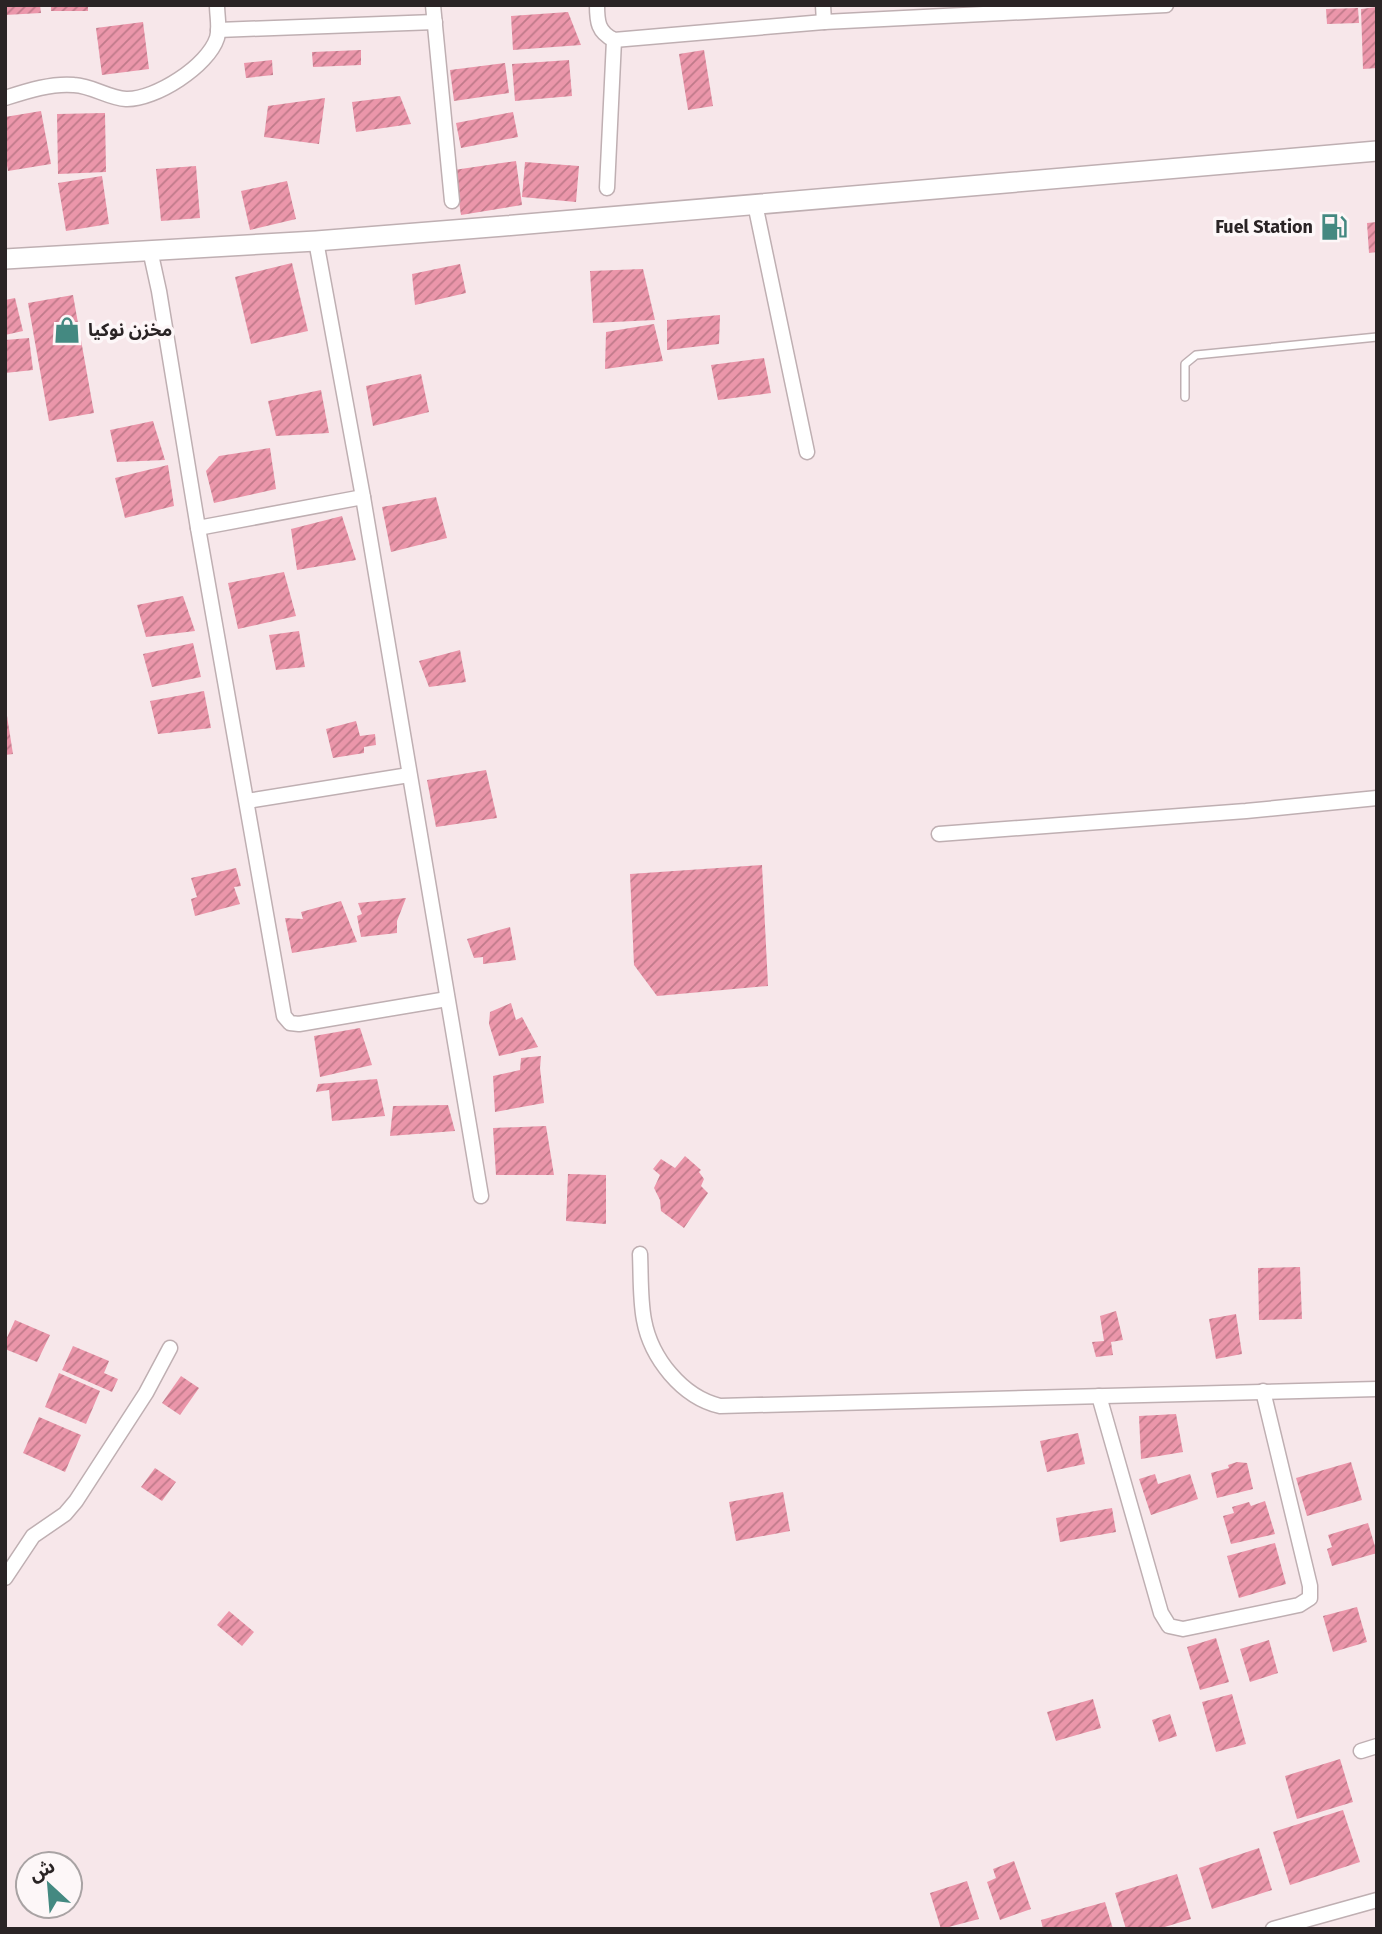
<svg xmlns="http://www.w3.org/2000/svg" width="1382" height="1934" font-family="'Fira Sans','Noto Sans Arabic',sans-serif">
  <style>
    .building { fill: url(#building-hatch) }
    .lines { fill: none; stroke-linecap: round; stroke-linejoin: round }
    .lane-casing { stroke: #bfafb2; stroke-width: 10 }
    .street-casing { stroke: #bfafb2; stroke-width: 17 }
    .secondary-casing { stroke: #bfafb2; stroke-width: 22 }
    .lane { stroke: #fff; stroke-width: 7 }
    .street { stroke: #fff; stroke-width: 14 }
    .secondary { stroke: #fff; stroke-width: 19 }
    .labels { text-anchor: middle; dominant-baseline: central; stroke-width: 7; stroke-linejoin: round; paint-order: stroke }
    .poi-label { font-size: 18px; font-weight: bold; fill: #2a2425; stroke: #fdf7f8; text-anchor: end }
  </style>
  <defs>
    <pattern id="building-hatch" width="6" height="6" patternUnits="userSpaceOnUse" patternTransform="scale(1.75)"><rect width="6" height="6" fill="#eb96aa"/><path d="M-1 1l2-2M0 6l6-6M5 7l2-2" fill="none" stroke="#bf7a8a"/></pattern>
  </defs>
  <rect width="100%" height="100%" fill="#f7e7ea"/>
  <!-- building -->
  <g class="building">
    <path d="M 5,5 L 40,5 L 41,13 L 5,15 Z"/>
    <rect x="51" y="5" width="37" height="6"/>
    <path d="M 1377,7 L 1377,68 L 1363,69 L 1361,9 Z"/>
    <path d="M 1358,8 L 1359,23 L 1327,24 L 1326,9 Z"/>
    <path d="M 568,12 L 581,45 L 513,50 L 511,16 Z"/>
    <path d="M 143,22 L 149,69 L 102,75 L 96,28 Z"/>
    <path d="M 361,50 L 361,65 L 313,67 L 312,52 Z"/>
    <path d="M 704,50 L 713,106 L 688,110 L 679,54 Z"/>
    <path d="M 272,60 L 273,75 L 246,78 L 244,63 Z"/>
    <path d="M 569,60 L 572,96 L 515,101 L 512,64 Z"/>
    <path d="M 505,63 L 509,93 L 454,101 L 450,70 Z"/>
    <path d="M 400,96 L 411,124 L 356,132 L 352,102 Z"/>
    <path d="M 325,98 L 319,144 L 264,137 L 268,106 Z"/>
    <path d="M 41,111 L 51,164 L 8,171 L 5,154 L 5,117 Z"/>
    <path d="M 513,112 L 518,137 L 461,148 L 456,123 Z"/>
    <path d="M 105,113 L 106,172 L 58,174 L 57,114 Z"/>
    <path d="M 516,161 L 522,205 L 461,215 L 454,170 Z"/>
    <path d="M 525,162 L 579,166 L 576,202 L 522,197 Z"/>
    <path d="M 196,166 L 200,218 L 161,221 L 156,169 Z"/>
    <path d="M 102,176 L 109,224 L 66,231 L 58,183 Z"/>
    <path d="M 287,181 L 296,219 L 250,230 L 241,191 Z"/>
    <path d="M 1377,222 L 1377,252 L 1369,253 L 1367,223 Z"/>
    <path d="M 292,263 L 308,331 L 251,344 L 235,277 Z"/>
    <path d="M 460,264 L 466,293 L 415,305 L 412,274 Z"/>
    <path d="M 643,269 L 655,320 L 593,323 L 590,271 Z"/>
    <path d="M 73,295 L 94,413 L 49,421 L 28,303 Z"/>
    <path d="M 15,298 L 23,331 L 5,335 L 5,300 Z"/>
    <path d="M 720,315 L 719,344 L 667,350 L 667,320 Z"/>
    <path d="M 654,324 L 663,361 L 605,369 L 606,332 Z"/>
    <path d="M 29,338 L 33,370 L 5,373 L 5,340 Z"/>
    <path d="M 764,358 L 771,393 L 718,400 L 711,365 Z"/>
    <path d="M 421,374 L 429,412 L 373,426 L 366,386 Z"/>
    <path d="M 321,390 L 329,433 L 276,436 L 268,401 Z"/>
    <path d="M 153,421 L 165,460 L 117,462 L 110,430 Z"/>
    <path d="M 270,448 L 276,489 L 214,503 L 206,471 L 219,456 Z"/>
    <path d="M 168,465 L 174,506 L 125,518 L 115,478 Z"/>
    <path d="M 436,497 L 447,538 L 391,552 L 382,507 Z"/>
    <path d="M 342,516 L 356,560 L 297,570 L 291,529 Z"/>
    <path d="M 284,572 L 296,616 L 238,629 L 228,583 Z"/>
    <path d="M 183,596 L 195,631 L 146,637 L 137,605 Z"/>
    <path d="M 299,631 L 305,667 L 276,670 L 269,635 Z"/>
    <path d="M 193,643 L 201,677 L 152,687 L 143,654 Z"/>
    <path d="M 460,650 L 466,682 L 429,687 L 419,661 Z"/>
    <path d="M 204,691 L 211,728 L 158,734 L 150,701 Z"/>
    <path d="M 7,716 L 13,754 L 5,755 L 5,717 Z"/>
    <path d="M 356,721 L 360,736 L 375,734 L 376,745 L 364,747 L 364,753 L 333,758 L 326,729 Z"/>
    <path d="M 486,770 L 497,818 L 436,827 L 427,780 Z"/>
    <path d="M 762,865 L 768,986 L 657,996 L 634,965 L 630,874 Z"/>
    <path d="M 236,868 L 241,886 L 234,887 L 240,904 L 195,916 L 191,899 L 197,897 L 191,878 Z"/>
    <path d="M 406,898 L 397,921 L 397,933 L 361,937 L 357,916 L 362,914 L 358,903 Z"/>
    <path d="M 341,901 L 357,942 L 292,953 L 285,918 L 303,919 L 301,912 Z"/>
    <path d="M 510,927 L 516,960 L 483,964 L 483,957 L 474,958 L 467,939 Z"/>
    <path d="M 511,1003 L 516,1020 L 522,1017 L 538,1047 L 499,1056 L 489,1024 L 490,1012 Z"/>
    <path d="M 360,1028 L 372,1065 L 320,1077 L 314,1036 Z"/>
    <path d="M 541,1056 L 540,1068 L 544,1103 L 495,1112 L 493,1076 L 520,1070 L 521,1058 Z"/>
    <path d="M 377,1079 L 385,1116 L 332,1121 L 329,1090 L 316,1092 L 318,1084 Z"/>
    <path d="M 448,1105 L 455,1131 L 390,1136 L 393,1106 Z"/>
    <path d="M 546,1126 L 554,1175 L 496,1175 L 493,1128 Z"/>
    <path d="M 685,1156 L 701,1170 L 699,1172 L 704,1179 L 701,1186 L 708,1193 L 684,1228 L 661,1211 L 660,1200 L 654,1188 L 660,1175 L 653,1169 L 661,1159 L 675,1168 Z"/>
    <path d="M 568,1174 L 606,1175 L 606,1224 L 566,1221 Z"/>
    <path d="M 1300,1267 L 1302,1319 L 1259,1320 L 1258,1268 Z"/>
    <path d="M 1116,1311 L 1123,1340 L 1111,1342 L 1113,1355 L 1096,1357 L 1092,1342 L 1104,1341 L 1100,1316 Z"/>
    <path d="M 1236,1314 L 1242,1354 L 1216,1359 L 1209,1319 Z"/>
    <path d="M 15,1320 L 50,1335 L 37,1362 L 5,1349 L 5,1342 Z"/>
    <path d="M 73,1346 L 109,1361 L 104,1373 L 118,1379 L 112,1392 L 62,1370 Z"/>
    <path d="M 59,1373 L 100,1391 L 86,1424 L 45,1407 Z"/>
    <path d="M 181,1376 L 199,1388 L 180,1415 L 162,1403 Z"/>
    <path d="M 1176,1414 L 1183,1452 L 1141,1459 L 1139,1416 Z"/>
    <path d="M 39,1417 L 81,1435 L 65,1472 L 23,1453 Z"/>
    <path d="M 1078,1433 L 1085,1464 L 1047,1472 L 1040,1441 Z"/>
    <path d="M 1237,1462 L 1247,1463 L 1253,1489 L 1217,1498 L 1211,1473 L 1229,1468 L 1228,1465 Z"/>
    <path d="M 1351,1462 L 1362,1500 L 1307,1516 L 1296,1478 Z"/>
    <path d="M 155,1468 L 176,1482 L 162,1501 L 141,1487 Z"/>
    <path d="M 1155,1474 L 1158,1484 L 1190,1474 L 1198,1499 L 1151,1515 L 1139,1479 Z"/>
    <path d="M 783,1492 L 790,1531 L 736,1541 L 729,1502 Z"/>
    <path d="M 1265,1501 L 1275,1534 L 1231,1544 L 1223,1516 L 1234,1513 L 1232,1507 L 1249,1502 L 1251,1506 Z"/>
    <path d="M 1112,1508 L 1116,1532 L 1060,1542 L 1056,1518 Z"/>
    <path d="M 1368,1523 L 1377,1553 L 1332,1566 L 1327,1549 L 1332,1547 L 1328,1535 Z"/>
    <path d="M 1275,1543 L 1286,1584 L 1239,1598 L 1227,1556 Z"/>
    <path d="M 1357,1607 L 1367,1642 L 1333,1652 L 1323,1616 Z"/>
    <path d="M 229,1611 L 254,1632 L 242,1646 L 217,1625 Z"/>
    <path d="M 1216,1638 L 1229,1682 L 1200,1690 L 1187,1647 Z"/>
    <path d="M 1269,1640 L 1278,1673 L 1250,1682 L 1240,1649 Z"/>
    <path d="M 1232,1694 L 1246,1744 L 1216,1752 L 1202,1702 Z"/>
    <path d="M 1093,1699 L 1101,1728 L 1056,1741 L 1047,1712 Z"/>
    <path d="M 1170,1714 L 1177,1736 L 1159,1742 L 1152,1720 Z"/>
    <path d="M 1340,1759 L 1353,1802 L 1297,1819 L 1285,1776 Z"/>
    <path d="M 1343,1810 L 1360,1862 L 1290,1885 L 1273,1832 Z"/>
    <path d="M 1259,1848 L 1272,1890 L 1212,1909 L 1199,1868 Z"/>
    <path d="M 1014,1861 L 1031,1909 L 1000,1920 L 987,1882 L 996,1878 L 993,1869 Z"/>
    <path d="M 1177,1874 L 1191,1919 L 1158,1929 L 1126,1929 L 1115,1893 Z"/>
    <path d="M 967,1881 L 979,1919 L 941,1929 L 930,1893 Z"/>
    <path d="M 1105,1902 L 1113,1929 L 1043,1929 L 1041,1920 Z"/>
  </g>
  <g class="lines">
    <defs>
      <path id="lane" d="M 1185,397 L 1185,364 L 1196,355 L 1377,337"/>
      <g id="street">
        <path d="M 433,5 L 452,201"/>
        <path d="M 597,5 C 597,22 598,32 614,40 L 824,22 L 1166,5"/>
        <path d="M 823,5 L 824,22"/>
        <path d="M 218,30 L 435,22"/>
        <path d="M 5,98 C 27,91 51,83 74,85 C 93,86 108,98 126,99 C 155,100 208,66 217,38 C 220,28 217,16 217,5"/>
        <path d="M 607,188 L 614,40"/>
        <path d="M 755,204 L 807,452"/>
        <path d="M 316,241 L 363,497 L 481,1196"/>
        <path d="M 150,250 L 159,291 L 198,528 L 284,1016 L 290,1023 L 299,1024 L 447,999"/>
        <path d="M 198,528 L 363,497"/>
        <path d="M 247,801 L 409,775"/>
        <path d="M 939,834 L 1246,811 L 1377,798"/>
        <path d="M 640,1254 C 641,1276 640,1299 644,1320 C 651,1358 682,1397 720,1406 L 1377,1389"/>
        <path d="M 1099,1396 L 1161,1613 L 1169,1626 L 1183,1629 L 1299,1605 L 1310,1598 L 1310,1586 L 1263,1391"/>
        <path d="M 5,1578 L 33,1536 L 65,1514 L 76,1501 L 146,1393 L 170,1348"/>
        <path d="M 1361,1751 L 1377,1746"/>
        <path d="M 1273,1929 L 1377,1900"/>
      </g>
      <path id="secondary" d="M 5,259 L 316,241 L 504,226 L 1377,151"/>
    </defs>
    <!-- lane casing -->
    <use href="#lane" class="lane-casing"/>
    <!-- street casing -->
    <use href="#street" class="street-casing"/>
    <!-- secondary casing -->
    <use href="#secondary" class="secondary-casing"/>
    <!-- lane -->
    <use href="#lane" class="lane"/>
    <!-- street -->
    <use href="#street" class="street"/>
    <!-- secondary -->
    <use href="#secondary" class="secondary"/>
  </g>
  <!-- icons -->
  <defs>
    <symbol id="fuel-bare" viewBox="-9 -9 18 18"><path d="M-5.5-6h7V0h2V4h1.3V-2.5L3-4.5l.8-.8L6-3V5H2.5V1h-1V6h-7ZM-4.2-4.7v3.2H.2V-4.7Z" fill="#448981" stroke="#fdf7f8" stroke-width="2.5" paint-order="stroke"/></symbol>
    <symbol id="shop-bare" viewBox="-9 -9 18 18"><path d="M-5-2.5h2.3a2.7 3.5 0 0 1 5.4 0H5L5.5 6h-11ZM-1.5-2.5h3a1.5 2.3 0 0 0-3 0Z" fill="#448981" stroke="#fdf7f8" stroke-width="2.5" paint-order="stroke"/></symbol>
  </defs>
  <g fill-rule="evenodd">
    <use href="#fuel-bare" x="1315" y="208" width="38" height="38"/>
    <use href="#shop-bare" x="48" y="311" width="38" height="38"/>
  </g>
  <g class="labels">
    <!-- poi labels -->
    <g class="poi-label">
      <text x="1313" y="227">Fuel Station</text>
      <text x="88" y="330" text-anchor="start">مخزن نوكيا</text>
    </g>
  </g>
  <!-- border -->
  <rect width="1382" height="1934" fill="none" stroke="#2a2425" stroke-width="14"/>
  <!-- north arrow -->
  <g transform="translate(49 1885) rotate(334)"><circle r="33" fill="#fdf7f8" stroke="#a9a3a4" stroke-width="2"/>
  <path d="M0-5L12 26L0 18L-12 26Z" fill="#448981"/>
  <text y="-10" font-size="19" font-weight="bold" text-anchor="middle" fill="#2a2425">ش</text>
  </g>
</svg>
